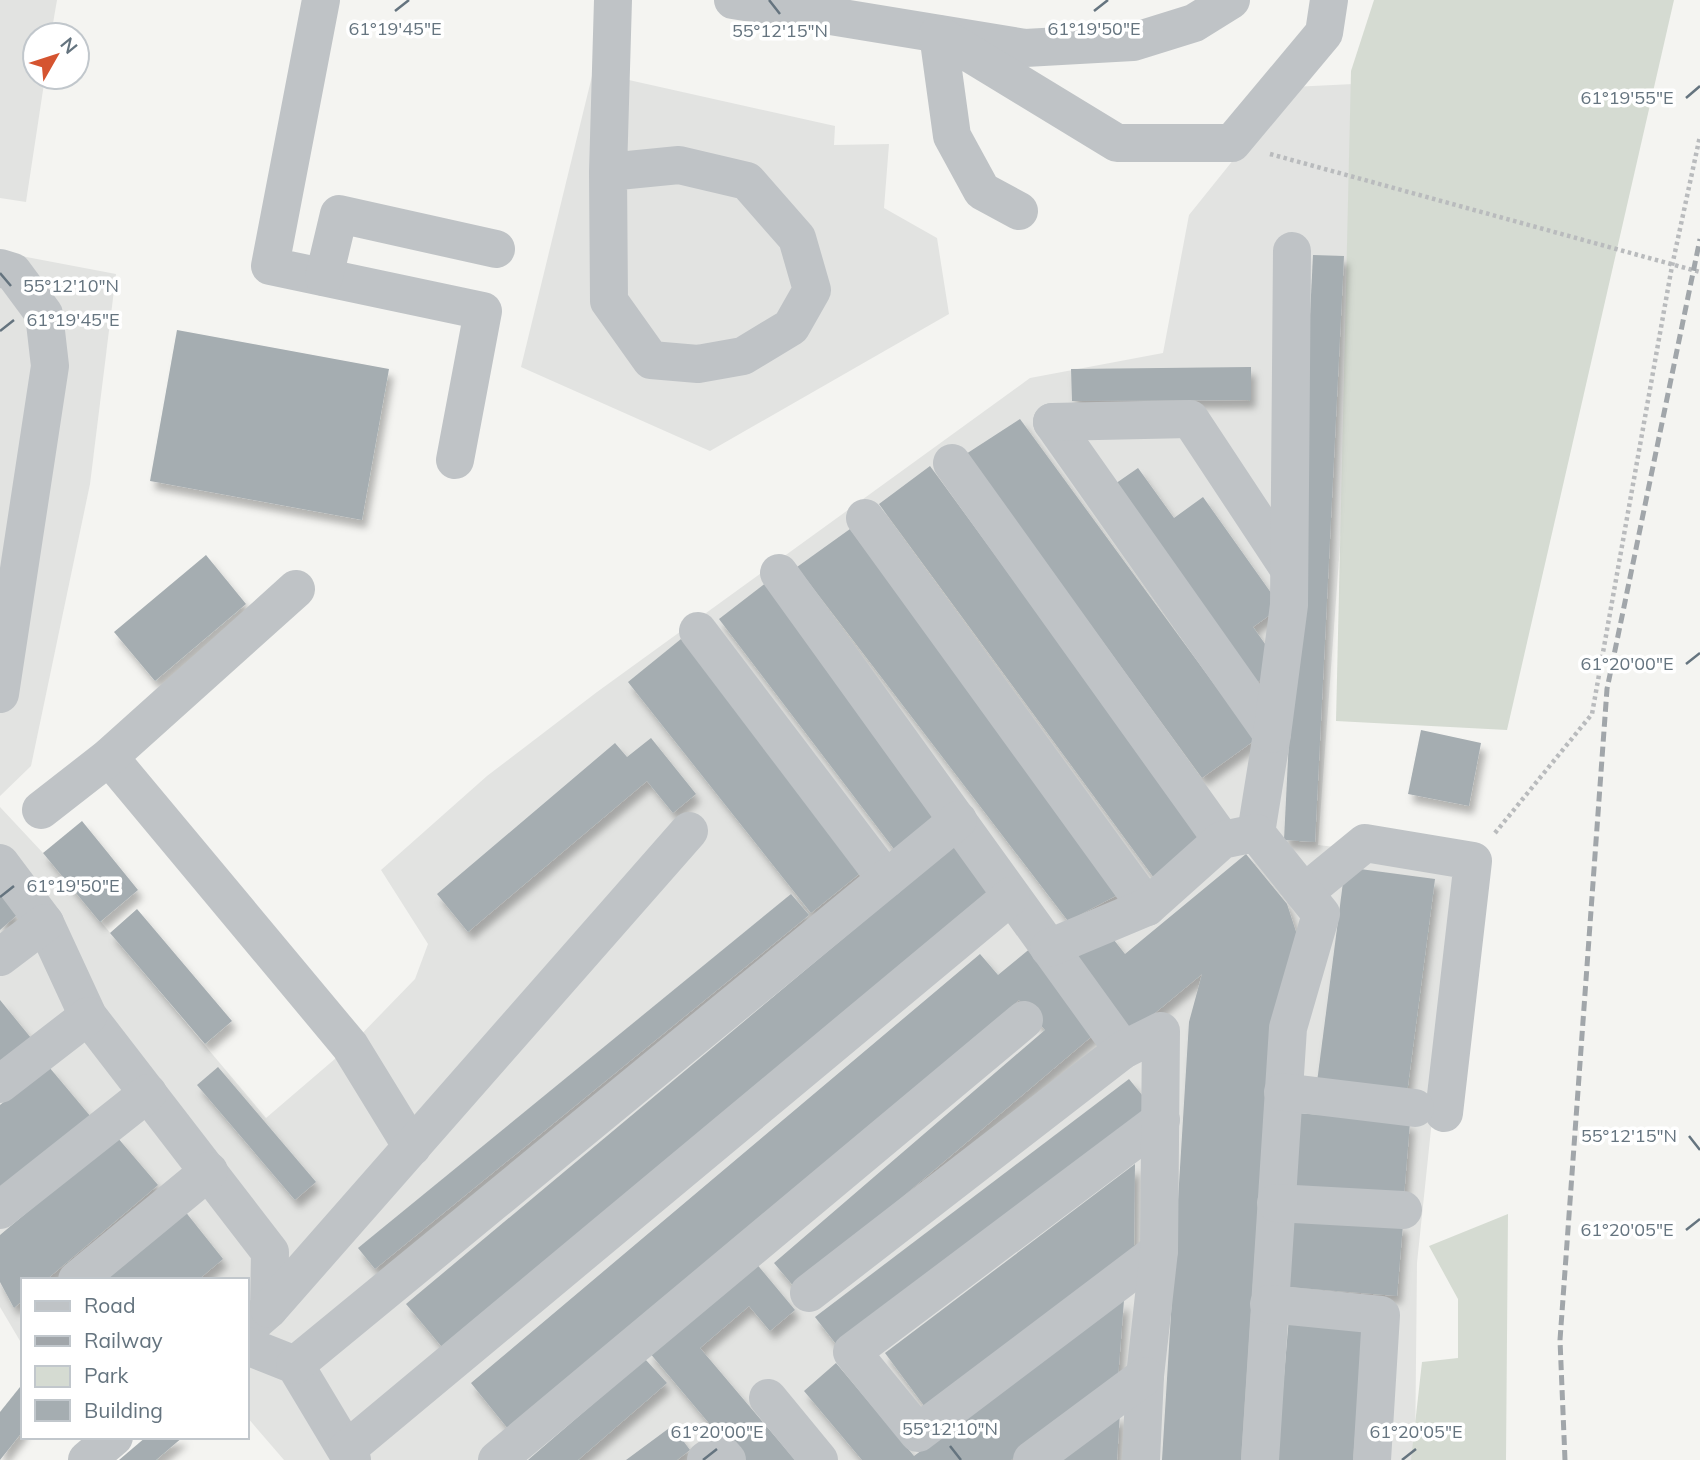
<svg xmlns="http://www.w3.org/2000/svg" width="1700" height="1460" font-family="Mulish,sans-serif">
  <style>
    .built { fill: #e2e3e1 }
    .green { fill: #d5dbd2 }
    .building { fill: #a5adb1; filter: url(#shadow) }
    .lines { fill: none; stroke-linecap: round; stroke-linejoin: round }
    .path { stroke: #b9bbbd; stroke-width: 4.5; stroke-dasharray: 3.5 3.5; stroke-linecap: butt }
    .minor { stroke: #bfc3c6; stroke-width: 38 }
    .rail { stroke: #a1a6aa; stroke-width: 5; stroke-dasharray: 10 5; stroke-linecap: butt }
    .ticks { fill: none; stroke: #65747f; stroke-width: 2.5 }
    .ticks-label { font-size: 18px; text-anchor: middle; fill: #65747f; stroke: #fff; stroke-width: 7; stroke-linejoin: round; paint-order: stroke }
  </style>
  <defs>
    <filter id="shadow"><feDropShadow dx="4.5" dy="8" stdDeviation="3.5" flood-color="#0004"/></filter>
  </defs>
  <rect width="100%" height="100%" fill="#f4f4f1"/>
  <!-- built -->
  <g class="built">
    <path d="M 0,0 L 57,0 L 51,35 L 35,35 L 35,77 L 45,77 L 26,202 L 0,198 Z"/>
    <path d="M 593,72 L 835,126 L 834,145 L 889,144 L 884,208 L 937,238 L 949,314 L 710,451 L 521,367 Z"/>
    <path d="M 1374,83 L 1318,845 L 1459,862 L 1417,1263 L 1415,1460 L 284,1460 L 247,1417 L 247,1280 L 23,1280 L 23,1346 L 0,1307 L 0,807 L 43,853 L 266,1118 L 350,1046 L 415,979 L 428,944 L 381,870 L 487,776 L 597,692 L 1030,378 L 1163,353 L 1189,215 L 1292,87 Z"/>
    <path d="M 0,252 L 116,274 L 90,484 L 31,766 L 0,796 Z"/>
  </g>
  <!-- green -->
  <g class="green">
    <path d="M 1374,0 L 1674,0 L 1507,730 L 1336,721 L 1351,71 Z"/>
    <path d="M 1508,1214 L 1506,1460 L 1411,1460 L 1422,1362 L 1458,1358 L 1458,1299 L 1429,1246 Z"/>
  </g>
  <!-- building -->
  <g class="building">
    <path d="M 1313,255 L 1344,256 L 1315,842 L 1284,840 Z"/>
    <path d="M 177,330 L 389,369 L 362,520 L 150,481 Z"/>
    <path d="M 1251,367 L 1251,400 L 1072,401 L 1071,369 Z"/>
    <path d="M 1020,419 L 1255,740 L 1202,778 L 966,454 Z"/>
    <path d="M 930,466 L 1207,845 L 1157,882 L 879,504 Z"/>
    <path d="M 1138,468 L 1174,518 L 1203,497 L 1281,607 L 1253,627 L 1280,665 L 1254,685 L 1112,486 Z"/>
    <path d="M 850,529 L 1123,892 L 1068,921 L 797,567 Z"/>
    <path d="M 206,555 L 246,604 L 155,681 L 114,632 Z"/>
    <path d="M 767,582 L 946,816 L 897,853 L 719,619 Z"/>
    <path d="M 681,639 L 864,870 L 811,913 L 628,682 Z"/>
    <path d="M 1421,730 L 1481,743 L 1469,806 L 1408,794 Z"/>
    <path d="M 651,738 L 696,794 L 673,813 L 647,781 L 468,932 L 437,894 L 615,743 L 627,757 Z"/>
    <path d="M 82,821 L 138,890 L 100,922 L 43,853 Z"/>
    <path d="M 956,844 L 996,893 L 447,1353 L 406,1304 Z"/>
    <path d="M 1246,854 L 1287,904 L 1298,938 L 1269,1044 L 1241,1460 L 1162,1460 L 1189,1022 L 1202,974 L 1132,1032 L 1071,957 L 1110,935 L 1125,954 Z"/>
    <path d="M 1345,867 L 1435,879 L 1407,1093 L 1317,1082 Z"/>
    <path d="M 0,894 L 17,915 L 0,930 Z"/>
    <path d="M 791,894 L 809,915 L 375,1269 L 358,1248 Z"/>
    <path d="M 137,909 L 232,1021 L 205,1044 L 110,933 Z"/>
    <path d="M 1032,947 L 1098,1031 L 795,1288 L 774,1263 L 1045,1030 L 1019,1000 L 509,1430 L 471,1383 L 980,954 L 998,975 Z"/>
    <path d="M 0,1000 L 31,1038 L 0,1062 Z"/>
    <path d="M 49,1067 L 91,1117 L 0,1189 L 0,1105 Z"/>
    <path d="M 218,1067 L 316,1182 L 295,1200 L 197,1085 Z"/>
    <path d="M 1129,1079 L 1151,1106 L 836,1344 L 815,1317 Z"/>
    <path d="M 1297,1113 L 1410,1122 L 1404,1196 L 1291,1187 Z"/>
    <path d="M 117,1137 L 158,1185 L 46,1280 L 23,1280 L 23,1300 L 14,1308 L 0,1282 L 0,1235 Z"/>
    <path d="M 1135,1164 L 1134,1247 L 925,1407 L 885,1353 Z"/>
    <path d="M 184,1210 L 223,1259 L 198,1280 L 100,1280 Z"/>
    <path d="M 1294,1216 L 1403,1224 L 1397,1296 L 1288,1287 Z"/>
    <path d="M 755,1262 L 795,1310 L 770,1331 L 749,1306 L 700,1348 L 795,1460 L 740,1460 L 649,1352 Z"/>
    <path d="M 1124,1300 L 1118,1378 L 1011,1460 L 862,1460 L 804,1391 L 836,1363 L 914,1456 Z"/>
    <path d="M 1289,1317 L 1364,1323 L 1353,1460 L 1277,1460 Z"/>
    <path d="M 645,1359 L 667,1383 L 578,1460 L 528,1460 Z"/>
    <path d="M 20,1387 L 23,1389 L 23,1431 L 0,1460 L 0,1412 Z"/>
    <path d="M 1120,1412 L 1117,1460 L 1057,1460 Z"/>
    <path d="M 672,1426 L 690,1450 L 677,1460 L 626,1460 Z"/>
    <path d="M 146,1437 L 183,1437 L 156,1460 L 119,1460 Z"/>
  </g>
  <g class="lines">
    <!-- path -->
    <g class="path">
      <path d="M 1270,154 L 1700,272"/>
      <path d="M 1495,833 L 1592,714 L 1672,266 L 1700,136"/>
    </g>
    <!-- minor -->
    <g class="minor">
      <path d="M 321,0 L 270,266 L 483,311 L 455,460"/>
      <path d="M 733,0 L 1025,48 L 1133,42 L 1194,23 L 1231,0"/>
      <path d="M 608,172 L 679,165 L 747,181 L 797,238 L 812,290 L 791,327 L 743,356 L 698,364 L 651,360 L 609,301 L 608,172 L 613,0"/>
      <path d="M 1019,211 L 982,191 L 952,136 L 938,34 L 1117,143 L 1232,143 L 1324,33 L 1329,0"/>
      <path d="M 0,268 L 13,272 L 44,314 L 50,366 L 0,694"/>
      <path d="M 324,277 L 339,214 L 496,249"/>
      <path d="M 1052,422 L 1272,734 L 1256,833"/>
      <path d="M 1052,422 L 1190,419 L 1289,569"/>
      <path d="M 952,463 L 1222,840"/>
      <path d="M 865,518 L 1147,907"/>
      <path d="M 779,573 L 1123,1050"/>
      <path d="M 698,631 L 886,879"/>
      <path d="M 1272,734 L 1289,605 L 1292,251"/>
      <path d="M 109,757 L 350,1046 L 412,1147"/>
      <path d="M 41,810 L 109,757 L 296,589"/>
      <path d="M 0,863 L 45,923 L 88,1016 L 270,1252 L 269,1309 L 247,1328"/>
      <path d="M 1304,893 L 1365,843 L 1473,861 L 1444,1113"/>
      <path d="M 1049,948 L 1147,907 L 1222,840 L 1256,833 L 1321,914 L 1288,1028 L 1260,1460"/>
      <path d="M 0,957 L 45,923"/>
      <path d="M 0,1084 L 88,1016"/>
      <path d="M 1283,1092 L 1415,1108"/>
      <path d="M 1276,1203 L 1403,1210"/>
      <path d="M 0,1210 L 148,1093"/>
      <path d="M 1159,1251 L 918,1433 L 852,1352 L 1161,1120"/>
      <path d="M 77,1280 L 209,1171"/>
      <path d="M 809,1293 L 1123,1050 L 1161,1031 L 1159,1251 L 1145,1376 L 1141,1460"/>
      <path d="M 1269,1304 L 1381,1315 L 1372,1460"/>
      <path d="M 269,1309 L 689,831"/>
      <path d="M 247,1346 L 295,1365 L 352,1460"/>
      <path d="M 295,1365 L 958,820"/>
      <path d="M 768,1398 L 819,1460"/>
      <path d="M 347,1449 L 1011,896"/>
      <path d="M 87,1460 L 114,1437"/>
      <path d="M 497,1460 L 1024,1020"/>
      <path d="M 706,1460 L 719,1451 L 727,1460"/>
      <path d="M 1032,1460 L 1145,1376"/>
    </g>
    <!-- rail -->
    <path class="rail" d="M 1565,1460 L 1560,1340 L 1607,689 L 1700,239"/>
  </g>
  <!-- ticks -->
  <path class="ticks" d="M 769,0 L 780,14M 395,11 L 409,0M 1094,11 L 1108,0M 1686,98 L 1700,86M 0,273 L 11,286M 0,331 L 14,320M 1686,664 L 1700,653M 0,897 L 14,886M 1689,1136 L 1700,1150M 1686,1230 L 1700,1219M 950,1446 L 961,1460M 703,1460 L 717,1449M 1402,1460 L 1416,1449"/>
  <g class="ticks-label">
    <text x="395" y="35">61°19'45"E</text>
    <text x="1094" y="35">61°19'50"E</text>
    <text x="780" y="37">55°12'15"N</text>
    <text x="1627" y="104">61°19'55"E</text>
    <text x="71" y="292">55°12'10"N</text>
    <text x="73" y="326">61°19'45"E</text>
    <text x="1627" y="670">61°20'00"E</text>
    <text x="73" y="892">61°19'50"E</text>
    <text x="1629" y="1142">55°12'15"N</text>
    <text x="1627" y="1236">61°20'05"E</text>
    <text x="950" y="1435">55°12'10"N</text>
    <text x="717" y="1438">61°20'00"E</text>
    <text x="1416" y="1438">61°20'05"E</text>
  </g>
  <!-- legend -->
  <rect x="21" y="1278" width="228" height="161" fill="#ffffff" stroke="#c1c7cc" stroke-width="2"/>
  <rect x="35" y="1301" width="35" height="10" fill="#bfc3c6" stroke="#c1c7cc" stroke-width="2"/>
  <text x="84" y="1313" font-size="21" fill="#65747f">Road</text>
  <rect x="35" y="1336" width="35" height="10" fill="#a1a6aa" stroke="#c1c7cc" stroke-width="2"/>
  <text x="84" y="1348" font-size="21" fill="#65747f">Railway</text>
  <rect x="35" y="1366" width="35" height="21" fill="#d5dbd2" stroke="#c1c7cc" stroke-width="2"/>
  <text x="84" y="1383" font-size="21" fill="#65747f">Park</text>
  <rect x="35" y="1400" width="35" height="21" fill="#a5adb1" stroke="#c1c7cc" stroke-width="2"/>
  <text x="84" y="1418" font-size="21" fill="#65747f">Building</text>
  <!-- north arrow -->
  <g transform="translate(56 56) rotate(51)"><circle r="33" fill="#ffffff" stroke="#c1c7cc" stroke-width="2"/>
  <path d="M0-5L12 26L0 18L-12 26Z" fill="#d55430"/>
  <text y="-10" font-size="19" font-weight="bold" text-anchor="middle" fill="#65747f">N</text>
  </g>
</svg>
